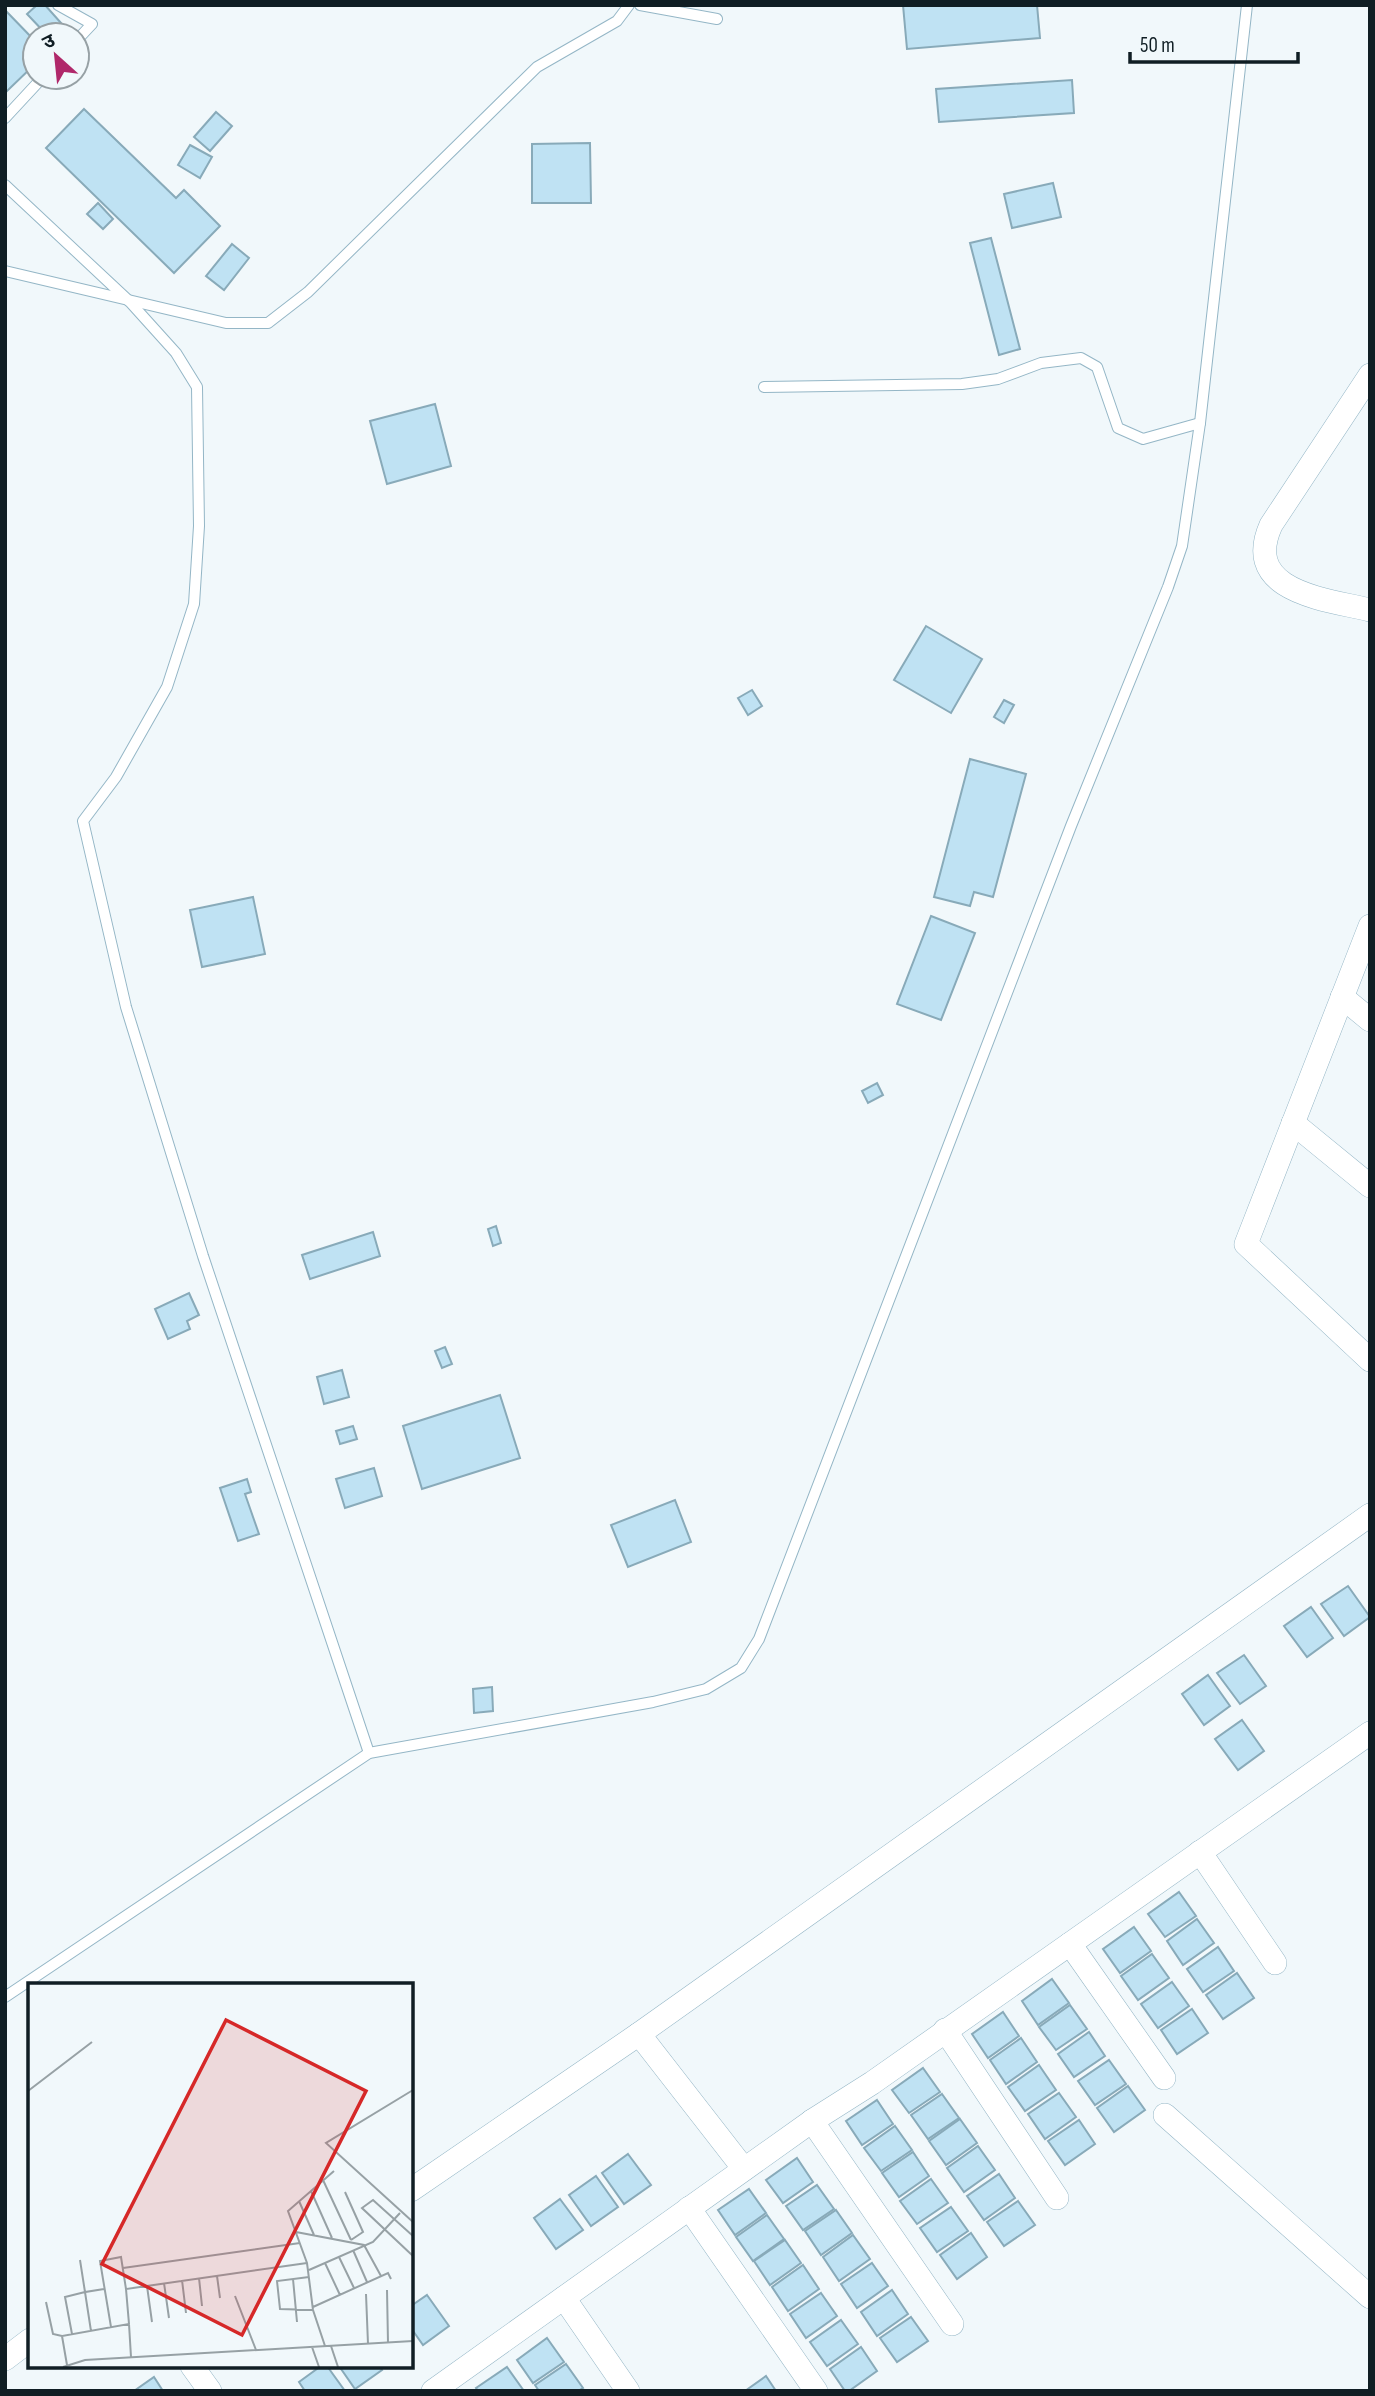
<svg xmlns="http://www.w3.org/2000/svg" width="1375" height="2396" font-family="'Sofia Sans Condensed','Noto Sans Devanagari',sans-serif">
  <style>
    .building { fill: #bfe2f3; stroke: #88aab9; stroke-width: 2 }
    .lines { fill: none; stroke-linecap: round; stroke-linejoin: round }
    .service-casing { stroke: #94b6c6; stroke-width: 12 }
    .minor-casing { stroke: #94b6c6; stroke-width: 24 }
    .service { stroke: #fff; stroke-width: 10 }
    .minor { stroke: #fff; stroke-width: 23 }
    .inset-road { fill: none; stroke: #97a1a5; stroke-width: 2 }
    .view { fill: #d62828; fill-opacity: 0.15; stroke: #d62828; stroke-width: 3.5 }
    .inset-edge { fill: none; stroke: #101e24; stroke-width: 3.5 }
  </style>
  <rect width="100%" height="100%" fill="#f1f8fb"/>
  <!-- building -->
  <g class="building">
    <path d="M 37,5 L 45,5 L 61,23 L 47,35 L 27,14 Z"/>
    <path d="M 903,5 L 1037,5 L 1040,38 L 907,49 Z"/>
    <path d="M 5,10 L 35,41 L 35,64 L 5,93 Z"/>
    <path d="M 1072,80 L 1074,113 L 939,122 L 936,89 Z"/>
    <path d="M 84,109 L 176,198 L 184,190 L 220,226 L 174,273 L 46,148 Z"/>
    <path d="M 216,112 L 232,126 L 210,151 L 194,137 Z"/>
    <path d="M 590,143 L 591,203 L 532,203 L 532,144 Z"/>
    <path d="M 190,145 L 212,157 L 200,178 L 178,165 Z"/>
    <path d="M 1053,183 L 1061,217 L 1012,228 L 1004,194 Z"/>
    <path d="M 98,203 L 113,219 L 103,229 L 87,214 Z"/>
    <path d="M 991,238 L 1020,349 L 999,355 L 970,243 Z"/>
    <path d="M 232,244 L 249,258 L 224,290 L 206,276 Z"/>
    <path d="M 435,404 L 451,466 L 387,484 L 370,421 Z"/>
    <path d="M 926,626 L 982,659 L 951,713 L 894,680 Z"/>
    <path d="M 752,690 L 762,706 L 748,715 L 738,698 Z"/>
    <path d="M 1004,700 L 1014,705 L 1004,723 L 994,717 Z"/>
    <path d="M 970,759 L 1026,774 L 993,897 L 974,892 L 970,906 L 934,897 Z"/>
    <path d="M 253,897 L 265,954 L 202,967 L 190,910 Z"/>
    <path d="M 931,916 L 975,933 L 941,1020 L 897,1004 Z"/>
    <path d="M 877,1083 L 883,1095 L 868,1103 L 862,1091 Z"/>
    <path d="M 496,1226 L 501,1243 L 493,1246 L 488,1229 Z"/>
    <path d="M 373,1232 L 380,1256 L 310,1279 L 302,1255 Z"/>
    <path d="M 189,1293 L 199,1315 L 187,1321 L 190,1329 L 168,1339 L 155,1309 Z"/>
    <path d="M 445,1347 L 452,1364 L 442,1368 L 435,1351 Z"/>
    <path d="M 342,1370 L 349,1397 L 324,1404 L 317,1377 Z"/>
    <path d="M 500,1395 L 520,1458 L 422,1489 L 403,1426 Z"/>
    <path d="M 353,1426 L 357,1439 L 340,1444 L 336,1431 Z"/>
    <path d="M 374,1468 L 382,1496 L 345,1508 L 336,1479 Z"/>
    <path d="M 247,1479 L 251,1492 L 245,1494 L 259,1534 L 238,1541 L 220,1488 Z"/>
    <path d="M 675,1500 L 691,1542 L 628,1567 L 611,1525 Z"/>
    <path d="M 1348,1586 L 1370,1617 L 1344,1636 L 1321,1604 Z"/>
    <path d="M 1311,1607 L 1333,1638 L 1307,1657 L 1284,1626 Z"/>
    <path d="M 1244,1655 L 1266,1686 L 1240,1704 L 1217,1673 Z"/>
    <path d="M 1208,1675 L 1230,1706 L 1204,1725 L 1182,1694 Z"/>
    <path d="M 492,1687 L 493,1711 L 474,1713 L 473,1689 Z"/>
    <path d="M 1242,1720 L 1264,1751 L 1238,1770 L 1215,1739 Z"/>
    <path d="M 1179,1892 L 1196,1916 L 1165,1937 L 1148,1914 Z"/>
    <path d="M 1197,1919 L 1214,1943 L 1183,1965 L 1167,1941 Z"/>
    <path d="M 1134,1927 L 1151,1951 L 1120,1973 L 1103,1949 Z"/>
    <path d="M 1218,1947 L 1234,1971 L 1203,1992 L 1187,1969 Z"/>
    <path d="M 1152,1954 L 1169,1978 L 1138,2000 L 1121,1976 Z"/>
    <path d="M 1237,1973 L 1254,1998 L 1223,2019 L 1206,1995 Z"/>
    <path d="M 1052,1979 L 1069,2003 L 1038,2025 L 1022,2001 Z"/>
    <path d="M 1172,1982 L 1189,2006 L 1158,2028 L 1141,2004 Z"/>
    <path d="M 1070,2005 L 1087,2029 L 1056,2050 L 1039,2027 Z"/>
    <path d="M 1192,2009 L 1208,2033 L 1177,2054 L 1161,2030 Z"/>
    <path d="M 1003,2012 L 1019,2036 L 988,2058 L 972,2034 Z"/>
    <path d="M 1089,2032 L 1105,2056 L 1074,2077 L 1058,2054 Z"/>
    <path d="M 1021,2038 L 1037,2062 L 1006,2084 L 990,2060 Z"/>
    <path d="M 1109,2060 L 1126,2084 L 1095,2105 L 1078,2081 Z"/>
    <path d="M 1039,2065 L 1056,2090 L 1025,2111 L 1008,2087 Z"/>
    <path d="M 923,2068 L 940,2092 L 909,2113 L 892,2090 Z"/>
    <path d="M 1128,2086 L 1145,2110 L 1114,2132 L 1097,2108 Z"/>
    <path d="M 1059,2093 L 1076,2117 L 1045,2139 L 1028,2114 Z"/>
    <path d="M 942,2094 L 959,2118 L 928,2139 L 911,2115 Z"/>
    <path d="M 877,2100 L 893,2124 L 862,2145 L 846,2121 Z"/>
    <path d="M 960,2119 L 977,2143 L 946,2165 L 929,2141 Z"/>
    <path d="M 1079,2120 L 1095,2144 L 1065,2165 L 1048,2141 Z"/>
    <path d="M 895,2126 L 912,2150 L 881,2171 L 864,2148 Z"/>
    <path d="M 978,2146 L 995,2170 L 964,2192 L 947,2168 Z"/>
    <path d="M 913,2152 L 929,2176 L 899,2197 L 882,2173 Z"/>
    <path d="M 628,2154 L 651,2185 L 624,2204 L 602,2173 Z"/>
    <path d="M 797,2158 L 813,2182 L 783,2203 L 766,2180 Z"/>
    <path d="M 999,2174 L 1015,2198 L 984,2220 L 967,2196 Z"/>
    <path d="M 596,2176 L 618,2207 L 591,2226 L 569,2195 Z"/>
    <path d="M 931,2179 L 948,2203 L 917,2224 L 900,2201 Z"/>
    <path d="M 817,2185 L 834,2209 L 803,2230 L 786,2206 Z"/>
    <path d="M 749,2189 L 766,2213 L 735,2235 L 718,2210 Z"/>
    <path d="M 560,2199 L 583,2230 L 556,2249 L 534,2218 Z"/>
    <path d="M 1018,2201 L 1035,2225 L 1004,2246 L 987,2222 Z"/>
    <path d="M 951,2207 L 968,2231 L 937,2252 L 920,2228 Z"/>
    <path d="M 836,2210 L 852,2233 L 821,2255 L 805,2231 Z"/>
    <path d="M 767,2215 L 784,2239 L 753,2261 L 736,2237 Z"/>
    <path d="M 971,2233 L 987,2257 L 957,2279 L 940,2255 Z"/>
    <path d="M 853,2235 L 870,2259 L 839,2281 L 823,2257 Z"/>
    <path d="M 785,2240 L 801,2263 L 770,2285 L 754,2261 Z"/>
    <path d="M 872,2263 L 888,2286 L 857,2308 L 841,2284 Z"/>
    <path d="M 803,2265 L 819,2289 L 788,2311 L 772,2287 Z"/>
    <path d="M 892,2290 L 908,2314 L 877,2336 L 861,2312 Z"/>
    <path d="M 821,2293 L 837,2316 L 806,2338 L 790,2314 Z"/>
    <path d="M 427,2295 L 449,2326 L 423,2345 L 411,2328 L 411,2306 Z"/>
    <path d="M 911,2317 L 928,2341 L 897,2362 L 880,2338 Z"/>
    <path d="M 841,2320 L 858,2344 L 827,2366 L 810,2342 Z"/>
    <path d="M 547,2338 L 564,2362 L 533,2383 L 517,2360 Z"/>
    <path d="M 861,2347 L 877,2371 L 849,2391 L 845,2391 L 830,2369 Z"/>
    <path d="M 566,2364 L 583,2388 L 578,2391 L 539,2391 L 535,2385 Z"/>
    <path d="M 321,2366 L 327,2366 L 345,2391 L 305,2391 L 299,2382 Z"/>
    <path d="M 339,2366 L 379,2366 L 382,2370 L 355,2389 Z"/>
    <path d="M 507,2367 L 524,2391 L 478,2391 L 476,2388 Z"/>
    <path d="M 766,2376 L 776,2391 L 745,2391 Z"/>
    <path d="M 154,2377 L 163,2391 L 134,2391 Z"/>
  </g>
  <g class="lines">
    <defs>
      <g id="service">
        <path d="M 58,5 L 92,24 L 77,40"/>
        <path d="M 640,5 L 717,19"/>
        <path d="M 5,118 L 43,77"/>
        <path d="M 5,185 L 130,302 L 176,353 L 197,387 L 199,526 L 194,604 L 167,687 L 116,777 L 83,821 L 126,1007 L 203,1256 L 369,1753"/>
        <path d="M 5,271 L 226,323 L 268,323 L 308,292 L 537,67 L 617,21 L 629,5"/>
        <path d="M 764,387 L 962,384 L 998,379 L 1041,363 L 1081,358 L 1097,367 L 1118,428 L 1143,439 L 1200,423"/>
        <path d="M 5,1997 L 369,1753 L 653,1702 L 706,1689 L 741,1668 L 759,1639 L 1071,826 L 1168,587 L 1182,546 L 1200,423 L 1247,5"/>
      </g>
      <g id="minor">
        <path d="M 1370,375 L 1271,525 C 1241,592 1325,599 1370,610"/>
        <path d="M 1370,926 L 1246,1244 L 1370,1360"/>
        <path d="M 1342,997 L 1370,1020"/>
        <path d="M 1293,1123 L 1370,1186"/>
        <path d="M 1200,1852 L 1275,1963"/>
        <path d="M 1070,1944 L 1164,2078"/>
        <path d="M 945,2030 L 1057,2198"/>
        <path d="M 639,2034 L 744,2169"/>
        <path d="M 1165,2115 L 1370,2297"/>
        <path d="M 812,2121 L 952,2324"/>
        <path d="M 411,2190 L 639,2034 L 1370,1515"/>
        <path d="M 689,2208 L 816,2391"/>
        <path d="M 564,2298 L 628,2391"/>
        <path d="M 5,2359 L 30,2340"/>
        <path d="M 192,2366 L 210,2391"/>
        <path d="M 433,2391 L 812,2121 L 872,2083 L 1370,1733"/>
      </g>
    </defs>
    <!-- service casing -->
    <use href="#service" class="service-casing"/>
    <!-- minor casing -->
    <use href="#minor" class="minor-casing"/>
    <!-- service -->
    <use href="#service" class="service"/>
    <!-- minor -->
    <use href="#minor" class="minor"/>
  </g>
  <!-- overview -->
  <g transform="translate(28 1983)">
    <rect width="385" height="385" fill="#f1f8fb"/>
    <path class="inset-road" d="M 385,107 L 298,160 L 385,239M 0,108 L 64,59M 295,197 L 323,257M 283,208 L 304,255M 317,209 L 335,249 L 323,257M 271,218 L 286,252M 268,249 L 336,262 L 353,293M 385,253 L 345,217 L 334,225 L 385,273M 325,267 L 339,299M 311,274 L 326,305M 52,277 L 57,309 L 76,306M 297,280 L 312,312M 95,285 L 272,260M 281,287 L 345,259 L 372,230M 189,293 L 192,315M 281,294 L 249,298 L 252,326 L 285,327M 171,295 L 174,323M 265,296 L 269,339M 154,297 L 158,330M 136,300 L 141,335M 119,303 L 124,339M 359,307 L 360,360M 338,311 L 340,361M 207,313 L 228,367M 18,319 L 25,351 L 34,353M 285,324 L 360,290 L 363,296M 101,341 L 103,374M 83,344 L 72,278 L 93,274 L 98,306M 44,351 L 37,314 L 57,309 L 63,348M 297,363 L 285,327 L 279,280 L 260,228 L 306,188M 303,363 L 310,384M 284,364 L 291,384M 39,382 L 34,353 L 101,341 L 98,306 L 279,280M 35,384 L 57,377 L 385,358"/>
    <path class="view" d="M 198,37 L 338,108 L 214,352 L 74,281 Z"/>
    <rect width="385" height="385" class="inset-edge"/>
  </g>
  <!-- border -->
  <rect width="1375" height="2396" fill="none" stroke="#101e24" stroke-width="14"/>
  <!-- north arrow -->
  <g transform="translate(56 56) rotate(333)"><circle r="33" fill="#f1f8fb" stroke="#97a1a5" stroke-width="2"/>
  <path d="M0-5L12 26L0 18L-12 26Z" fill="#b0286a"/>
  <text y="-10" font-size="19" font-weight="bold" text-anchor="middle" fill="#101e24">उ</text>
  </g>
  <!-- scale -->
  <path d="M1130 52v10h168v-10" fill="none" stroke="#101e24" stroke-width="3.5"/>
  <text x="1140" y="52" font-size="21" fill="#101e24" stroke="#f1f8fb" stroke-width="5" paint-order="stroke">50 m</text>
</svg>
